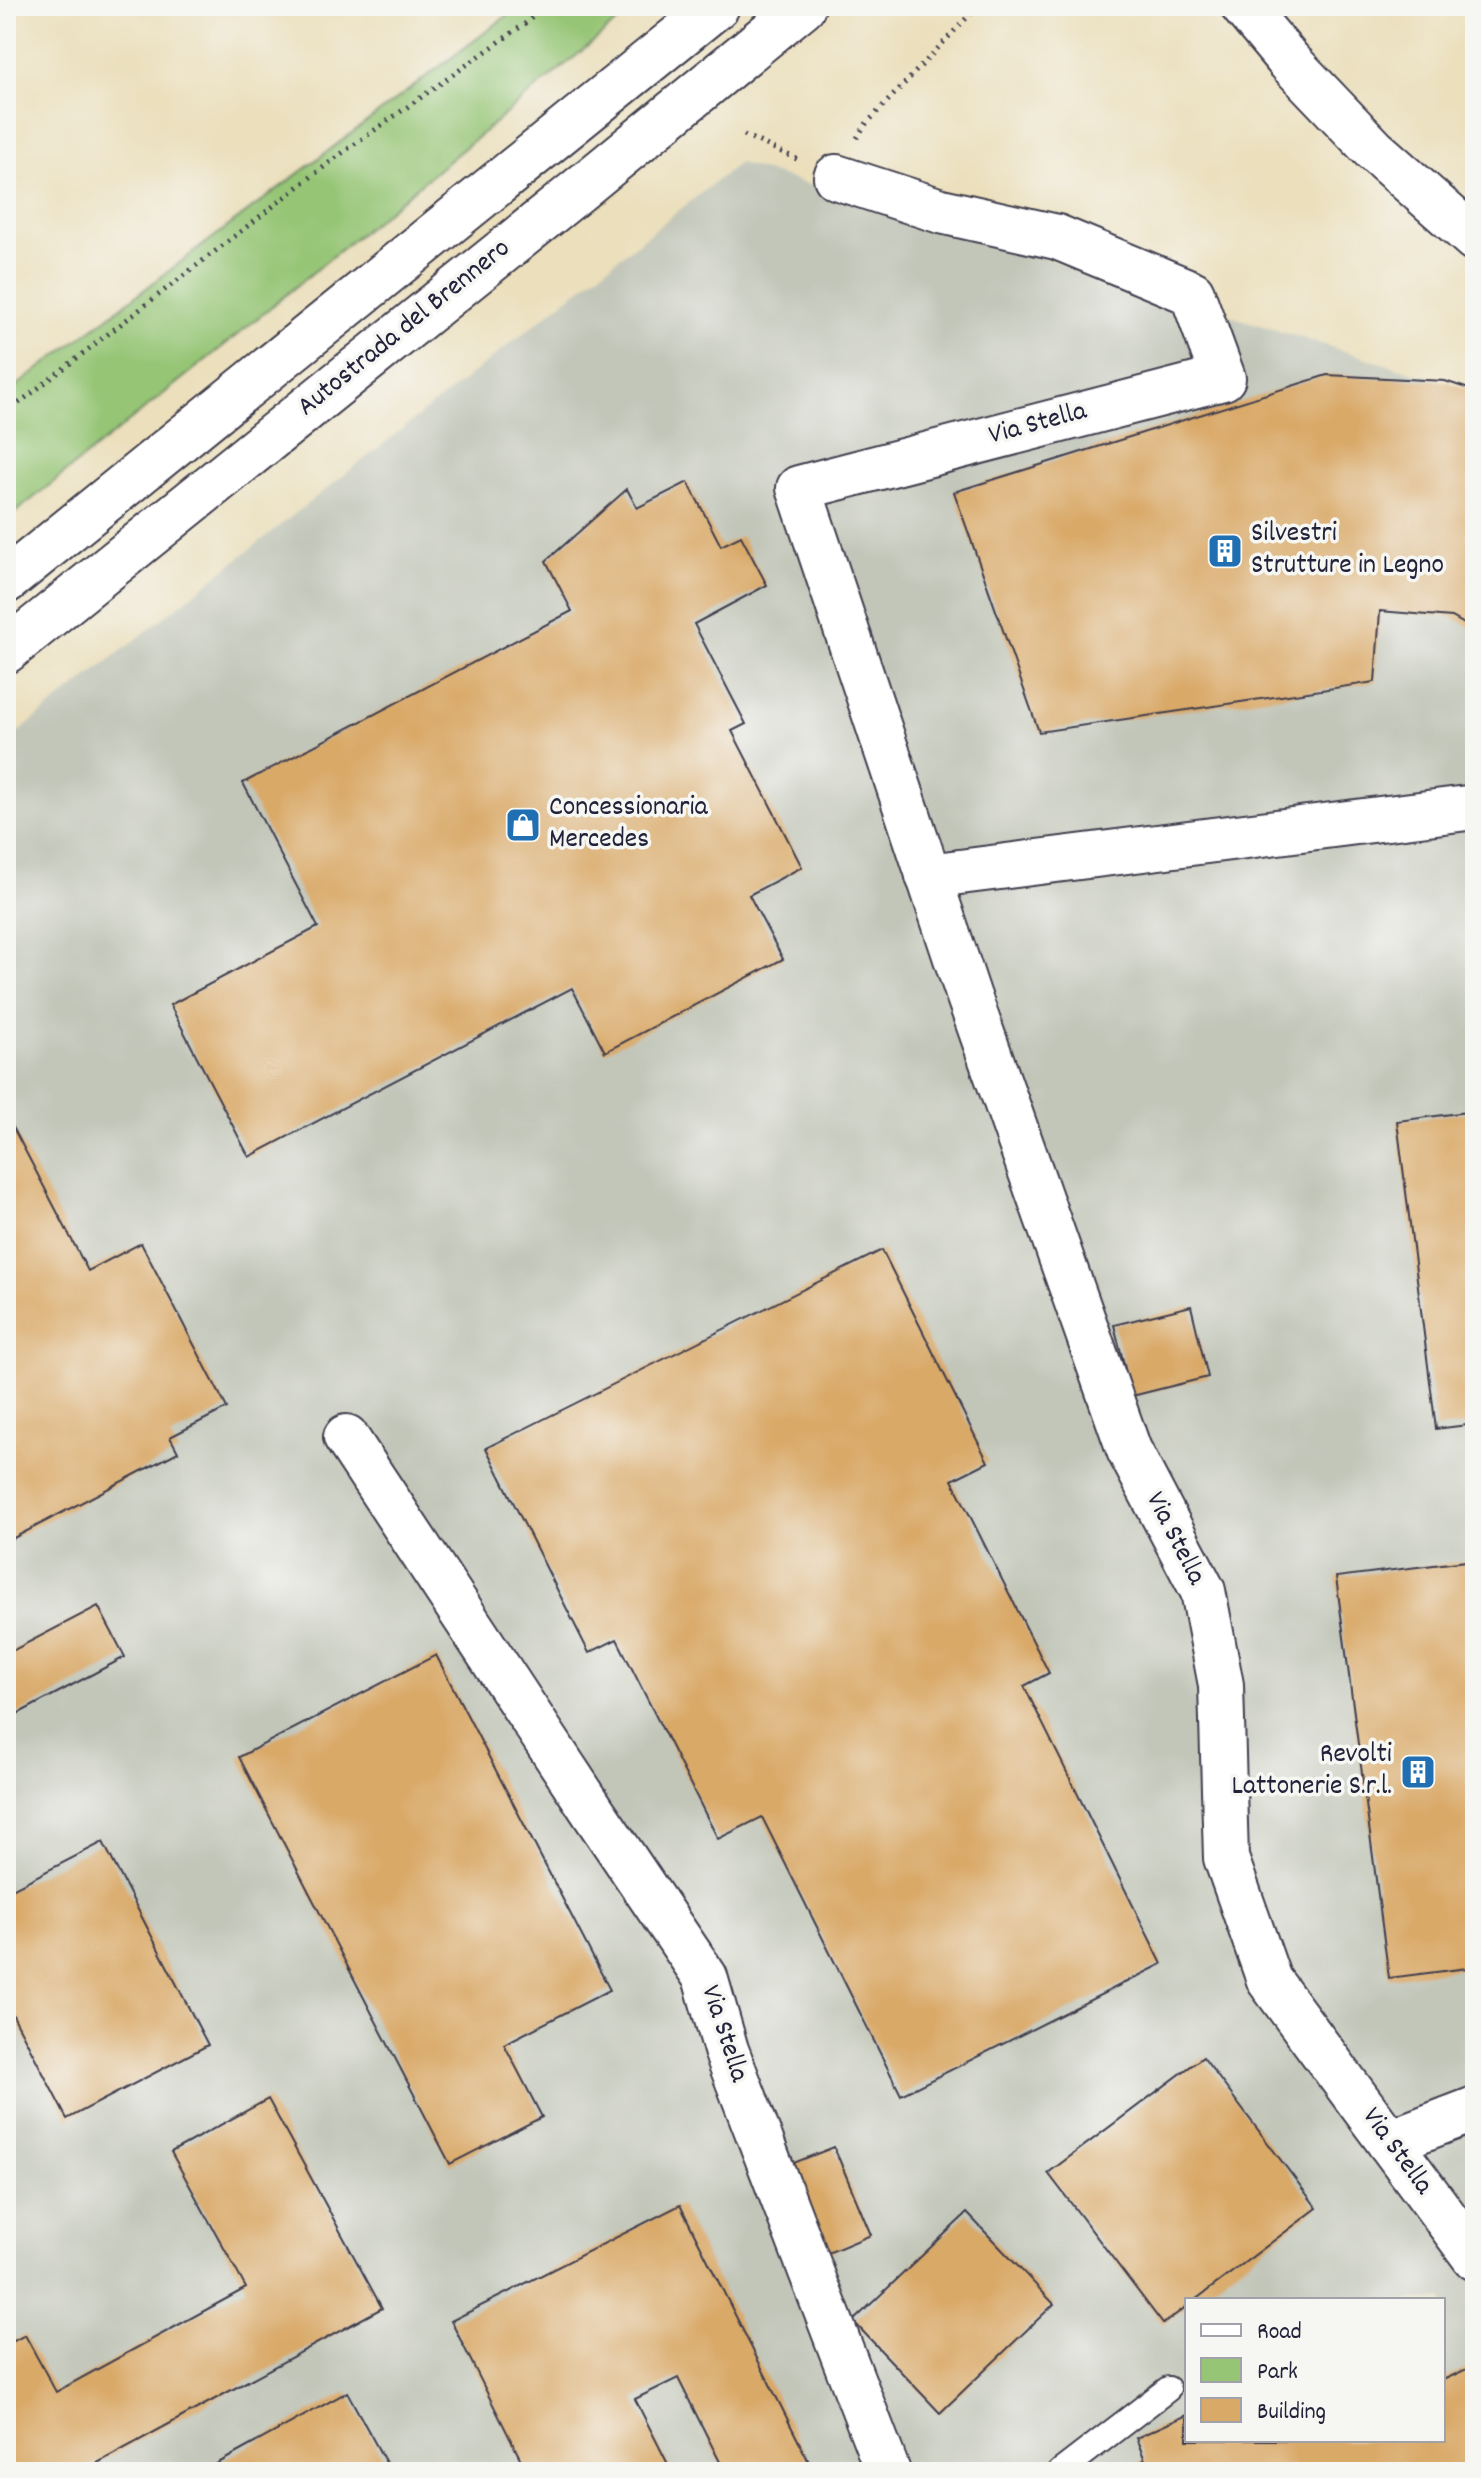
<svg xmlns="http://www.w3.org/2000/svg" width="1481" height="2478" font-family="Dekko,sans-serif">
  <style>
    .industrial { fill: #c2c6b9; fill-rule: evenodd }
    .green { fill: #95c575; stroke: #5c7458; stroke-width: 2 }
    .building { fill: #d9a967 }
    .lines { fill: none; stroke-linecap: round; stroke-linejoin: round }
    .service-casing { stroke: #403e4e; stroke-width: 28 }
    .minor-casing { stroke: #403e4e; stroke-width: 48 }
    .secondary-casing { stroke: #403e4e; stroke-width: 48 }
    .motorway-casing { stroke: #403e4e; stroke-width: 48 }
    .path { stroke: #403e4e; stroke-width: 5; stroke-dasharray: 2 6; stroke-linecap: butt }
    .service { stroke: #fff; stroke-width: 24 }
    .minor { stroke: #fff; stroke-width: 44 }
    .secondary { stroke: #fff; stroke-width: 44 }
    .motorway { stroke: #fff; stroke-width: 44 }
    .labels { text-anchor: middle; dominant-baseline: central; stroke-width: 7; stroke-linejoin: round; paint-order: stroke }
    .street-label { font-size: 28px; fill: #22223b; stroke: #f6f6f2 }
    .poi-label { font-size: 28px; fill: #22223b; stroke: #f6f6f2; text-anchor: start }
  </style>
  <rect width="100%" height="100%" fill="#f6f6f2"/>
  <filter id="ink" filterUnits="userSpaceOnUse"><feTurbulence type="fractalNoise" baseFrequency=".0125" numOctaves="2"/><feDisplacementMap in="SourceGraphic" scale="16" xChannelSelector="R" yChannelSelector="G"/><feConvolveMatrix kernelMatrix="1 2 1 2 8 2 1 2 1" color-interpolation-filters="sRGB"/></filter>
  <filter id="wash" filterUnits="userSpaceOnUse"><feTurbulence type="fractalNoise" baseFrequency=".006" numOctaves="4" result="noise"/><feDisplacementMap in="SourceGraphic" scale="32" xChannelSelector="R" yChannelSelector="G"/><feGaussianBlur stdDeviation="1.8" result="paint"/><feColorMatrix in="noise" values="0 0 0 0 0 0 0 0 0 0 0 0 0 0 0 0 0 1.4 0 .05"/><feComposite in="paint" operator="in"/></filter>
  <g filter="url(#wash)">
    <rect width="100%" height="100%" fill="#ebdfbc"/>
    <!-- industrial -->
    <path class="industrial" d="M 739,163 L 1475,392 L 1475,2472 L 6,2472 L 6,742 ZM 1187,2300 L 1443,2300 L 1443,2440 L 1187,2440 Z"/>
    <!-- green -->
    <path class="green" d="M 520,6 L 630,6 L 633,9 L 237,335 L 6,520 L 6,394 Z"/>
    <g id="blocks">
      <!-- building -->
      <g class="building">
        <path d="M 1327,375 L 1445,381 L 1475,391 L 1475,630 L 1452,617 L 1380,611 L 1375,682 L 1039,732 L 954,492 Z"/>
        <path d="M 688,482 L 721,546 L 741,536 L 767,585 L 694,624 L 746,724 L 732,731 L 802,867 L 749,895 L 783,959 L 605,1052 L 572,988 L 249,1157 L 170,1005 L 318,927 L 243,783 L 572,611 L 546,561 L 627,489 L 637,508 Z"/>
        <path d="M 1475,1111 L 1475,1424 L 1436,1429 L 1397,1121 Z"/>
        <path d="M 6,1114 L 88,1271 L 141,1243 L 227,1408 L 170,1437 L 178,1452 L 6,1542 Z"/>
        <path d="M 882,1250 L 988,1462 L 952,1480 L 1049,1673 L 1024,1686 L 1162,1964 L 901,2095 L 762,1817 L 718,1839 L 617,1639 L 589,1653 L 486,1448 Z"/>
        <path d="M 1191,1306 L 1208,1377 L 1132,1396 L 1114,1325 Z"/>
        <path d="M 1475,1560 L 1475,1967 L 1389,1978 L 1336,1577 Z"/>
        <path d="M 98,1606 L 125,1657 L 6,1720 L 6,1654 Z"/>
        <path d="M 436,1655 L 610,1990 L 504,2044 L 542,2117 L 450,2164 L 239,1757 Z"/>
        <path d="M 103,1842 L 208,2045 L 67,2119 L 6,2002 L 6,1892 Z"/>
        <path d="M 1203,2057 L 1317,2208 L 1195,2300 L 1187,2300 L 1187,2306 L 1163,2324 L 1048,2173 Z"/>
        <path d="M 268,2099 L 382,2308 L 81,2472 L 6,2472 L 6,2345 L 25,2335 L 56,2392 L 246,2288 L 171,2152 Z"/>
        <path d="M 834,2147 L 871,2235 L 828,2253 L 791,2164 Z"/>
        <path d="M 680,2205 L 812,2468 L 803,2472 L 725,2472 L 678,2378 L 635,2399 L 672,2472 L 527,2472 L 451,2321 Z"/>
        <path d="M 967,2213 L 1054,2304 L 940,2413 L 853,2321 Z"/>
        <path d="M 1471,2367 L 1475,2376 L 1475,2472 L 1116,2472 L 1145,2460 L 1136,2438 L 1187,2415 L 1187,2440 L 1443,2440 L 1443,2380 Z"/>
        <path d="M 347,2392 L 391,2472 L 202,2472 Z"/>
      </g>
    </g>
  </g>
  <g filter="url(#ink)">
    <use href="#blocks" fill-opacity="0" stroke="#403e4e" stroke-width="2"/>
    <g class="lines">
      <defs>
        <path id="service" d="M 1060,2472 L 1168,2389"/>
        <g id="minor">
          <path d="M 836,177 L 941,211 L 1057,237 L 1192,293 L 1223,378 L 799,488 L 968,994 L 1129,1450 L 1203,1591 L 1221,1685 L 1226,1858 L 1269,1980 L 1475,2258"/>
          <path d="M 928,876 L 1475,807"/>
          <path d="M 346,1437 L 594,1813 L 705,1977 L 726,2050 L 888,2472"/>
          <path d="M 1389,2142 L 1475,2109"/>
        </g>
        <path id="secondary" d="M 1243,6 L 1289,61 L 1374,150 L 1475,239"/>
        <g id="motorway">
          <path d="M 6,581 L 717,6"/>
          <path d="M 6,651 L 570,197 L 803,6"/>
        </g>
      </defs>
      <!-- service casing -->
      <use href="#service" class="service-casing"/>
      <!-- minor casing -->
      <use href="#minor" class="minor-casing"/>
      <!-- secondary casing -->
      <use href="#secondary" class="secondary-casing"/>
      <!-- motorway casing -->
      <use href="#motorway" class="motorway-casing"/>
      <!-- path -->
      <g class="path">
        <path d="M 744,135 L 799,160"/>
        <path d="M 857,138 L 865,125 L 978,6"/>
        <path d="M 6,413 L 338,156 L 526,23 L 544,6"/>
      </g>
      <!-- service -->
      <use href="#service" class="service"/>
      <!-- minor -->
      <use href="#minor" class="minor"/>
      <!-- secondary -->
      <use href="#secondary" class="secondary"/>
      <!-- motorway -->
      <use href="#motorway" class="motorway"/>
    </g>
  </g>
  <!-- icons -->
  <defs>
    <symbol id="building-square" viewBox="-11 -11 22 22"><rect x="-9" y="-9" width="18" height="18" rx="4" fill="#1f6fb2" stroke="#f6f6f2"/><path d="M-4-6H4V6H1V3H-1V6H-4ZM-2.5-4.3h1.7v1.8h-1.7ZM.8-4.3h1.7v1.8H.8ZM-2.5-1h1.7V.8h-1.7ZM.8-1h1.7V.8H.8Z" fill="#fff"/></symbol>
    <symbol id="shop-square" viewBox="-11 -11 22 22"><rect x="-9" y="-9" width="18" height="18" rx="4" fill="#1f6fb2" stroke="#f6f6f2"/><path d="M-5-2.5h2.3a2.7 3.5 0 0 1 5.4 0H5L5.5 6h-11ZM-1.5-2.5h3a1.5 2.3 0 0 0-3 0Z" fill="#fff"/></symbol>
  </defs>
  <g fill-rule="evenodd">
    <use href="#building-square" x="1205" y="531" width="40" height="40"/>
    <use href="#shop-square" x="503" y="805" width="40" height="40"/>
    <use href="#building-square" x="1398" y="1752" width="40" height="40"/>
  </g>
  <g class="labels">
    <!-- street labels -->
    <g class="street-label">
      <text transform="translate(405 329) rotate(-39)">Autostrada del Brennero</text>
      <text transform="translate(1038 425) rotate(-15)">Via Stella</text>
      <text transform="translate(1174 1539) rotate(63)">Via Stella</text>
      <text transform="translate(723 2034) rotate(72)">Via Stella</text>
      <text transform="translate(1396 2152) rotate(54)">Via Stella</text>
    </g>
    <!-- poi labels -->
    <g class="poi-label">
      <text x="1251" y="535">Silvestri<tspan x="1251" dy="32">Strutture in Legno</tspan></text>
      <text x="549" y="809">Concessionaria<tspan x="549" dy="32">Mercedes</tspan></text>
      <text x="1392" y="1756" text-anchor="end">Revolti<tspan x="1392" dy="32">Lattonerie S.r.l.</tspan></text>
    </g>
  </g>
  <!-- margin -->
  <rect width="1481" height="2478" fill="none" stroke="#f6f6f2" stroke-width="32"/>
  <!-- legend -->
  <rect x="1185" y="2298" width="260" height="144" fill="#f6f6f2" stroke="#a1a1a9" stroke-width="2"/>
  <rect x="1201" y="2324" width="40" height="12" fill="#ffffff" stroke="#a1a1a9" stroke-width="2"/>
  <text x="1257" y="2338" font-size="24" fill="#22223b">Road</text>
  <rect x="1201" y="2358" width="40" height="24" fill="#95c575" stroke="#a1a1a9" stroke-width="2"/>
  <text x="1257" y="2378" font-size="24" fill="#22223b">Park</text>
  <rect x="1201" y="2398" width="40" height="24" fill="#d9a967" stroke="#a1a1a9" stroke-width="2"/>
  <text x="1257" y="2418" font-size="24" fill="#22223b">Building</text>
</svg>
